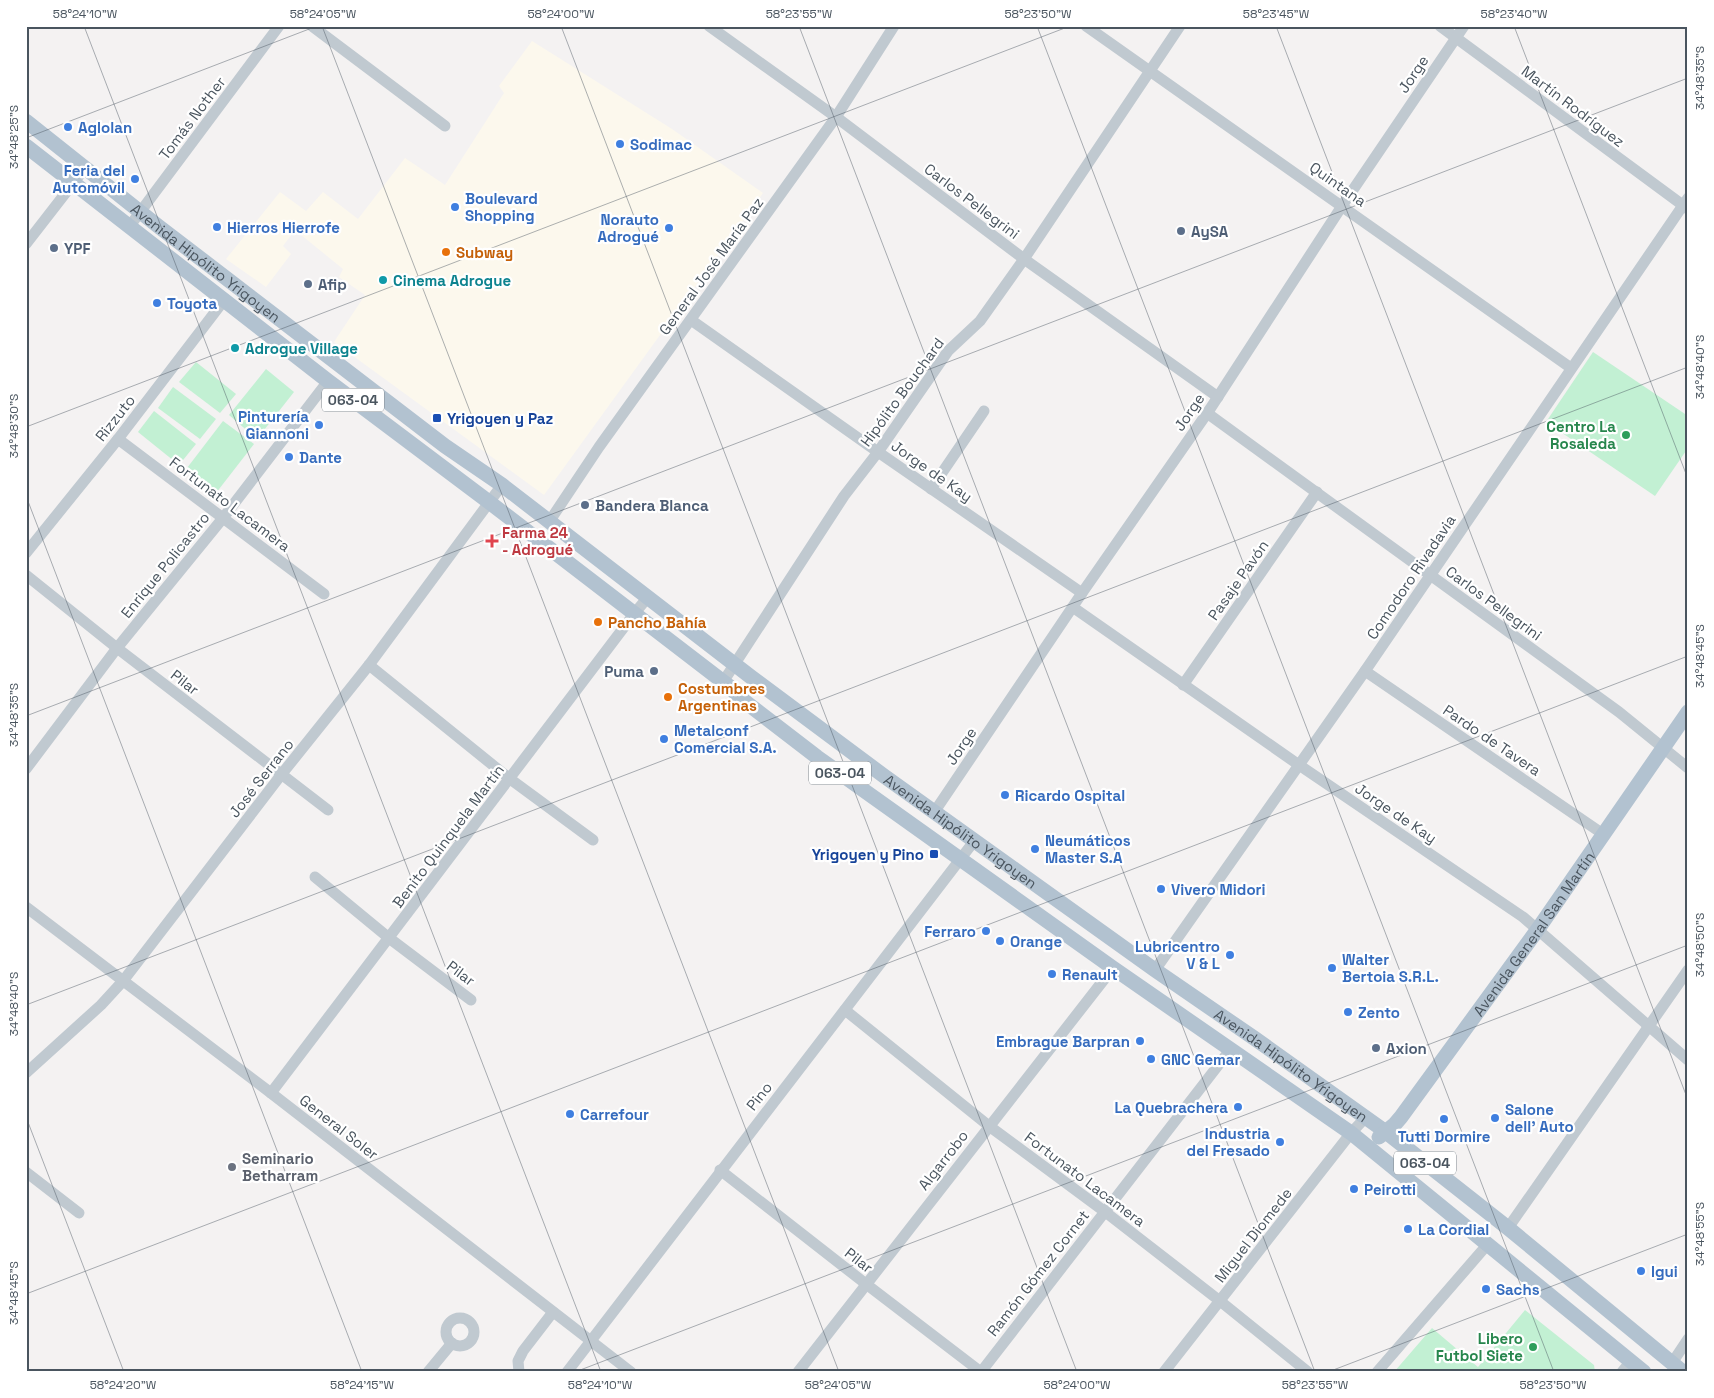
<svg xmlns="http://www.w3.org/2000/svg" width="1714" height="1398" font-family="'Space Grotesk',sans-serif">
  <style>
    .commercial { fill: #fcf8ed }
    .green { fill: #c2f0d3 }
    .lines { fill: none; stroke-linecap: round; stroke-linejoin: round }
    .minor { stroke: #c0c9d0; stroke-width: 11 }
    .major { stroke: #b2c2d0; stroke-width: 15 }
    .ticks { fill: none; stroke: #4a555f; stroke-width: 1; stroke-opacity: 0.45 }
    .shop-dot { fill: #3f7fe0; stroke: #fff; stroke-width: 2 }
    .service-dot { fill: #5c6f8a; stroke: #fff; stroke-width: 2 }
    .food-dot { fill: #e8710a; stroke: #fff; stroke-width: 2 }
    .culture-dot { fill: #0f9aa8; stroke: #fff; stroke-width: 2 }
    .transit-dot { fill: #1a4fb4; stroke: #fff; stroke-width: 2 }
    .leisure-dot { fill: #2e9e5b; stroke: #fff; stroke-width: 2 }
    .health-dot { fill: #e0444e; stroke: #fff; stroke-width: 2 }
    .worship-dot { fill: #6b7280; stroke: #fff; stroke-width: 2 }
    .labels { text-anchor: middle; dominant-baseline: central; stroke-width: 4.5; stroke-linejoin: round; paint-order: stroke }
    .shield { fill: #fff; stroke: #80888f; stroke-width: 1 }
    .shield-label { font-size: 14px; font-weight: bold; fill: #4a555f }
    .street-label { font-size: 15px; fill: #4a555f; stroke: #fff }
    .shop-label { font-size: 15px; font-weight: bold; fill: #366cbe; stroke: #fff; text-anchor: start }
    .service-label { font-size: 15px; font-weight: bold; fill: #4e5e75; stroke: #fff; text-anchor: start }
    .food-label { font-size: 15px; font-weight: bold; fill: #c56008; stroke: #fff; text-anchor: start }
    .culture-label { font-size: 15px; font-weight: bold; fill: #0d838f; stroke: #fff; text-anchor: start }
    .transit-label { font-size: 15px; font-weight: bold; fill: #164399; stroke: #fff; text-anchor: start }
    .leisure-label { font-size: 15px; font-weight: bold; fill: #27864d; stroke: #fff; text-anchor: end }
    .health-label { font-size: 15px; font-weight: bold; fill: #be3a42; stroke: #fff; text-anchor: start }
    .worship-label { font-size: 15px; font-weight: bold; fill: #5b616d; stroke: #fff; text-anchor: start }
    .neatline { fill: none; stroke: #4a555f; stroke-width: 2 }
    .ticks-label { font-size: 12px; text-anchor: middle; fill: #4a555f }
  </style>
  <rect width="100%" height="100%" fill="#f4f2f2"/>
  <!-- commercial -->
  <path class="commercial" d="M 532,41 L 672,129 L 763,193 L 544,495 L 334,342 L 365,295 L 339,277 L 343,269 L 295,230 L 283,246 L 291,254 L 266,287 L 226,259 L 280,192 L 306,211 L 323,192 L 358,219 L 405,158 L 445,185 L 504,93 L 499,86 Z"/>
  <!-- green -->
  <g class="green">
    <path d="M 1593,352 L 1688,416 L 1688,448 L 1655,496 L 1546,422 Z"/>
    <path d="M 196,362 L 236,394 L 220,413 L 179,382 Z"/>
    <path d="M 266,369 L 294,392 L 257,439 L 229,415 Z"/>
    <path d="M 173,387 L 216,419 L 200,439 L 158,408 Z"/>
    <path d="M 154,411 L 196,444 L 179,465 L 138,432 Z"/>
    <path d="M 223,421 L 254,444 L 216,493 L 187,468 Z"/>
    <path d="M 1525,1310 L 1594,1365 L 1595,1372 L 1394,1372 L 1432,1328 L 1478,1367 Z"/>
  </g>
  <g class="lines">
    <!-- minor -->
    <g class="minor">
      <path d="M 312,26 L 445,126"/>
      <path d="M 709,26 L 836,117 L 1024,259 L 1218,397"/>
      <path d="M 1086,26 L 1571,368"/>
      <path d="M 1440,26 L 1688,209"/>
      <path d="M 129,227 L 279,26"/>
      <path d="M 26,244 L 85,168"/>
      <path d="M 691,320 L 878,452 L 1082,593"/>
      <path d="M 1207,413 L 1619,712 L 1688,768"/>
      <path d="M 118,439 L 324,594"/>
      <path d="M 931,489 L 984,411"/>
      <path d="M 549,522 L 599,447 L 836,117 L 894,26"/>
      <path d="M 26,553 L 118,439 L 225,299"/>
      <path d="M 26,575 L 117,648 L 328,810"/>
      <path d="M 1074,608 L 1299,765 L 1523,917 L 1688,1060"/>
      <path d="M 369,665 L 510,779 L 593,840"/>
      <path d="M 1365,671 L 1603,834"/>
      <path d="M 723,682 L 844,496 L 878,452 L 948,351 L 980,321 L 1024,259 L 1180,26"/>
      <path d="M 1183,685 L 1317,492"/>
      <path d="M 26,769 L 117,648 L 223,518 L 328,381"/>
      <path d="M 935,811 L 1082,593 L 1210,409 L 1342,206 L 1464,26"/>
      <path d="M 315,877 L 389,938 L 471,1000"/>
      <path d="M 26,907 L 271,1093 L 631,1372"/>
      <path d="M 1155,970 L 1365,671 L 1688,198"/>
      <path d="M 845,1010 L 989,1126 L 1104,1211 L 1220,1301 L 1308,1372"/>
      <path d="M 26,1073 L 101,1005 L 123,981 L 281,775 L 369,665 L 502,485"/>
      <path d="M 271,1093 L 634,614 L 648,597"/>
      <path d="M 720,1170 L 866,1284 L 981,1372"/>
      <path d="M 26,1172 L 79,1213"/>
      <path d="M 1508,1228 L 1688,970"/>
      <circle cx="460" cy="1332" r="14"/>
      <path d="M 1672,1363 L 1688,1339"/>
      <path d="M 428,1372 L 452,1343"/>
      <path d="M 519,1372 L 518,1361 L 523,1351 L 553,1312"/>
      <path d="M 567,1372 L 975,840"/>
      <path d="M 798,1372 L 1113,968"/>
      <path d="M 981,1372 L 1230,1050"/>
      <path d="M 1164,1372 L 1351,1133 L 1366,1117"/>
      <path d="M 1377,1372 L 1487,1245"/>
      <path d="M 1622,1372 L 1631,1361"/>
    </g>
    <!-- major -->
    <g class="major">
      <path id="s1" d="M 26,121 L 158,226 L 445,446 L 502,485 L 751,677 L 884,776 L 1155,970 L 1254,1038 L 1386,1132 L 1508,1228 L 1683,1372"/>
      <path d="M 26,146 L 328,381 L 489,502 L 730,687 L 739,697 L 817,757 L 1113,968 L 1351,1133 L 1644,1372"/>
      <path id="s2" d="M 1379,1137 L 1395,1124 L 1401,1117 L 1538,929 L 1688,712"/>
    </g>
  </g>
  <!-- ticks -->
  <path class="ticks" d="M 84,26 L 601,1372M 322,26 L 839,1372M 561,26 L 1077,1372M 799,26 L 1315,1372M 1037,26 L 1554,1372M 1276,26 L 1688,1100M 1514,26 L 1688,479M 26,138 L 317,26M 26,427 L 1070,26M 26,496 L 362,1372M 26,716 L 1688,78M 26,1005 L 1688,367M 26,1117 L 124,1372M 26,1294 L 1688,656M 575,1372 L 1688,945M 1328,1372 L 1688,1234"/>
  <!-- markers -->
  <g class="shop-dot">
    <circle cx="68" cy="127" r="5"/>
    <circle cx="620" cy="144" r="5"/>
    <circle cx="135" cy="179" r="5"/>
    <circle cx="455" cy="207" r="5"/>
    <circle cx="217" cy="227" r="5"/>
    <circle cx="669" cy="228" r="5"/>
    <circle cx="157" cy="303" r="5"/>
    <circle cx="319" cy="425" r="5"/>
    <circle cx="289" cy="457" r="5"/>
    <circle cx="664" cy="739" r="5"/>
    <circle cx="1005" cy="795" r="5"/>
    <circle cx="1035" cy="849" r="5"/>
    <circle cx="1161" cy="889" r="5"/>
    <circle cx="986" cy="931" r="5"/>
    <circle cx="1000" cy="941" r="5"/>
    <circle cx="1230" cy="955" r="5"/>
    <circle cx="1332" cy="968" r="5"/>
    <circle cx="1052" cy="974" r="5"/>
    <circle cx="1348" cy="1012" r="5"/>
    <circle cx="1140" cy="1041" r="5"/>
    <circle cx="1151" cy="1059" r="5"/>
    <circle cx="1238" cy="1107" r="5"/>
    <circle cx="570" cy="1114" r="5"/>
    <circle cx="1495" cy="1118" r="5"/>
    <circle cx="1444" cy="1119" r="5"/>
    <circle cx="1280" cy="1142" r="5"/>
    <circle cx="1354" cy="1189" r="5"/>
    <circle cx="1408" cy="1229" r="5"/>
    <circle cx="1641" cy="1271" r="5"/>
    <circle cx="1486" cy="1289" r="5"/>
  </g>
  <g class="service-dot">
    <circle cx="1181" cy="231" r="5"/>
    <circle cx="54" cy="248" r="5"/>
    <circle cx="308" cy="284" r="5"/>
    <circle cx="585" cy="505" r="5"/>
    <circle cx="654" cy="671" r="5"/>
    <circle cx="1376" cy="1048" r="5"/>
  </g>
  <g class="food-dot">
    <circle cx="446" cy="252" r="5"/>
    <circle cx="598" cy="622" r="5"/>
    <circle cx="668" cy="697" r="5"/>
  </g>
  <g class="culture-dot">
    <circle cx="383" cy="280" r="5"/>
    <circle cx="235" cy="348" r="5"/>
  </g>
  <g class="transit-dot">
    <rect x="432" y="413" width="10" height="10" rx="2.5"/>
    <rect x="929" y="849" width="10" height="10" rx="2.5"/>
  </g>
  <g class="leisure-dot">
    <circle cx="1626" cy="435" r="5"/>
    <circle cx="1533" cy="1347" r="5"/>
  </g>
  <path class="health-dot" d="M489.5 533.5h5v5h5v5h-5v5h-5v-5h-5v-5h5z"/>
  <circle class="worship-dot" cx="232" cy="1167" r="5"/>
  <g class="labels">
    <!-- shield labels -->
    <g class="shield">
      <rect x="322" y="388.5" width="62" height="23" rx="4"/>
      <rect x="809" y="761.5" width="62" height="23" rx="4"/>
      <rect x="1394" y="1151.5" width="62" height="23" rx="4"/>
    </g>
    <g class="shield-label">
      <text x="353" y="400">063-04</text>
      <text x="840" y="773">063-04</text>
      <text x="1425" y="1163">063-04</text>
    </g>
    <!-- street labels -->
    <g class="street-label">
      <text transform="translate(1413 74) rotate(-56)">Jorge</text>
      <text transform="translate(1573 106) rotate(37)">Martín Rodríguez</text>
      <text transform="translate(192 118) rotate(-53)">Tomás Nother</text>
      <text transform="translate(1338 184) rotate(35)">Quintana</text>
      <text transform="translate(972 201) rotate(37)">Carlos Pellegrini</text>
      <text stroke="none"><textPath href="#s1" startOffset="229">Avenida Hipólito Yrigoyen</textPath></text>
      <text transform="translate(711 266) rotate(-54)">General José María Paz</text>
      <text transform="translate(902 392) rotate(-54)">Hipólito Bouchard</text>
      <text transform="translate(1189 412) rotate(-56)">Jorge</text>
      <text transform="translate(115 418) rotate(-52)">Rizzuto</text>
      <text transform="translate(932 471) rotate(35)">Jorge de Kay</text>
      <text transform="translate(230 504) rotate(37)">Fortunato Lacamera</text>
      <text transform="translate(165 565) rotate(-51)">Enrique Policastro</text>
      <text transform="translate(1411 577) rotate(-56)">Comodoro Rivadavia</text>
      <text transform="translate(1238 580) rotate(-55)">Pasaje Pavón</text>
      <text transform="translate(1494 603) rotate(36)">Carlos Pellegrini</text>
      <text transform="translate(185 682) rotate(38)">Pilar</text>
      <text transform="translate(1492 740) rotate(34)">Pardo de Tavera</text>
      <text transform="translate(961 746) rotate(-56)">Jorge</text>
      <text transform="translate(261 778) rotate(-52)">José Serrano</text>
      <text transform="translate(1396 813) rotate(34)">Jorge de Kay</text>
      <text stroke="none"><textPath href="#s1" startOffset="1174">Avenida Hipólito Yrigoyen</textPath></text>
      <text transform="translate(448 836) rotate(-53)">Benito Quinquela Martín</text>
      <text stroke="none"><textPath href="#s2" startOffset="256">Avenida General San Martín</textPath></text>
      <text transform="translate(461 973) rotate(37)">Pilar</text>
      <text stroke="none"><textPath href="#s1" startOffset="1579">Avenida Hipólito Yrigoyen</textPath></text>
      <text transform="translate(759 1096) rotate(-52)">Pino</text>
      <text transform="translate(339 1127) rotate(38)">General Soler</text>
      <text transform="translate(943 1160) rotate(-52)">Algarrobo</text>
      <text transform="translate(1085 1179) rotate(37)">Fortunato Lacamera</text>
      <text transform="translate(1253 1235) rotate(-52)">Miguel Diomede</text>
      <text transform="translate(859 1260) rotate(38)">Pilar</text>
      <text transform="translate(1038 1273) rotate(-52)">Ramón Gómez Cornet</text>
    </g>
    <!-- shop labels -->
    <g class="shop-label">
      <text x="78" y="127">Aglolan</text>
      <text x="630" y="144">Sodimac</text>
      <text x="125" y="170" text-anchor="end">Feria del<tspan x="125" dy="17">Automóvil</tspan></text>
      <text x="465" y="198">Boulevard<tspan x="465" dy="17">Shopping</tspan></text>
      <text x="659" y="219" text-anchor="end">Norauto<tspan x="659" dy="17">Adrogué</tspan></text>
      <text x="227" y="227">Hierros Hierrofe</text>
      <text x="167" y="303">Toyota</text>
      <text x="309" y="416" text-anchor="end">Pinturería<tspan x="309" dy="17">Giannoni</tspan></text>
      <text x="299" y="457">Dante</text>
      <text x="674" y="730">Metalconf<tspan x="674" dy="17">Comercial S.A.</tspan></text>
      <text x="1015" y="795">Ricardo Ospital</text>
      <text x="1045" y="840">Neumáticos<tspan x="1045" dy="17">Master S.A</tspan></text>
      <text x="1171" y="889">Vivero Midori</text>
      <text x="976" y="931" text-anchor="end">Ferraro</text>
      <text x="1010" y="941">Orange</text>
      <text x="1220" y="946" text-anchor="end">Lubricentro<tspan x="1220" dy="17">V &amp; L</tspan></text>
      <text x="1342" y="959">Walter<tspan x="1342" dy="17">Bertoia S.R.L.</tspan></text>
      <text x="1062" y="974">Renault</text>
      <text x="1358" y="1012">Zento</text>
      <text x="1130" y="1041" text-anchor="end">Embrague Barpran</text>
      <text x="1161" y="1059">GNC Gemar</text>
      <text x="1228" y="1107" text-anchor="end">La Quebrachera</text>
      <text x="1505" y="1109">Salone<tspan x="1505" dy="17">dell' Auto</tspan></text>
      <text x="580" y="1114">Carrefour</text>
      <text x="1270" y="1133" text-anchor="end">Industria<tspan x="1270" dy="17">del Fresado</tspan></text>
      <text x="1444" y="1136" text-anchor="middle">Tutti Dormire</text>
      <text x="1364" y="1189">Peirotti</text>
      <text x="1418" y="1229">La Cordial</text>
      <text x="1651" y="1271">Igui</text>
      <text x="1496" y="1289">Sachs</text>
    </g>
    <!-- service labels -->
    <g class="service-label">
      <text x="1191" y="231">AySA</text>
      <text x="64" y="248">YPF</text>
      <text x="318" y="284">Afip</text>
      <text x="595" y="505">Bandera Blanca</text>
      <text x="644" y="671" text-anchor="end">Puma</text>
      <text x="1386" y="1048">Axion</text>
    </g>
    <!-- food labels -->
    <g class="food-label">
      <text x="456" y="252">Subway</text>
      <text x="608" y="622">Pancho Bahía</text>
      <text x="678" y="688">Costumbres<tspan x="678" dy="17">Argentinas</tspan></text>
    </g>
    <!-- culture labels -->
    <g class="culture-label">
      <text x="393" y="280">Cinema Adrogue</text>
      <text x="245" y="348">Adrogue Village</text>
    </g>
    <!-- transit labels -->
    <g class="transit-label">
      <text x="447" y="418">Yrigoyen y Paz</text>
      <text x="924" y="854" text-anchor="end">Yrigoyen y Pino</text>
    </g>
    <!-- leisure labels -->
    <g class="leisure-label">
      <text x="1616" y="426">Centro La<tspan x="1616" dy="17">Rosaleda</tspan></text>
      <text x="1523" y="1338">Libero<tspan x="1523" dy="17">Futbol Siete</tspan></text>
    </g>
    <!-- health labels -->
    <g class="health-label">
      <text x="502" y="532">Farma 24<tspan x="502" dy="17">- Adrogué</tspan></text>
    </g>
    <!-- worship labels -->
    <g class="worship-label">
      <text x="242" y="1158">Seminario<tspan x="242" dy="17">Betharram</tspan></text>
    </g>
  </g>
  <!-- border -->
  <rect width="1714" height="1398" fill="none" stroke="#ffffff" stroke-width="55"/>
  <rect x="28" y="28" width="1658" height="1342" class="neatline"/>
  <g class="ticks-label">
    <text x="85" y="18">58°24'10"W</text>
    <text x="323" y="18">58°24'05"W</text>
    <text x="561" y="18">58°24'00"W</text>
    <text x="799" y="18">58°23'55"W</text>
    <text x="1038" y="18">58°23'50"W</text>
    <text x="1276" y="18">58°23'45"W</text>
    <text x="1514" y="18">58°23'40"W</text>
    <text transform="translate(1700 78) rotate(-90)" y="4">34°48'35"S</text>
    <text transform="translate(14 137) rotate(-90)" y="4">34°48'25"S</text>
    <text transform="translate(1700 367) rotate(-90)" y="4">34°48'40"S</text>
    <text transform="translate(14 426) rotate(-90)" y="4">34°48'30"S</text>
    <text transform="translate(1700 656) rotate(-90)" y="4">34°48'45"S</text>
    <text transform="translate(14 715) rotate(-90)" y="4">34°48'35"S</text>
    <text transform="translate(1700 945) rotate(-90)" y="4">34°48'50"S</text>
    <text transform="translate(14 1004) rotate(-90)" y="4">34°48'40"S</text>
    <text transform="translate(1700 1234) rotate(-90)" y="4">34°48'55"S</text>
    <text transform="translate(14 1293) rotate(-90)" y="4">34°48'45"S</text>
    <text x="123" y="1389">58°24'20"W</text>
    <text x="362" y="1389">58°24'15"W</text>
    <text x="600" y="1389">58°24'10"W</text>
    <text x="838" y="1389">58°24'05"W</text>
    <text x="1077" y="1389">58°24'00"W</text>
    <text x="1315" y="1389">58°23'55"W</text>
    <text x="1553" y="1389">58°23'50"W</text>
  </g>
</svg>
